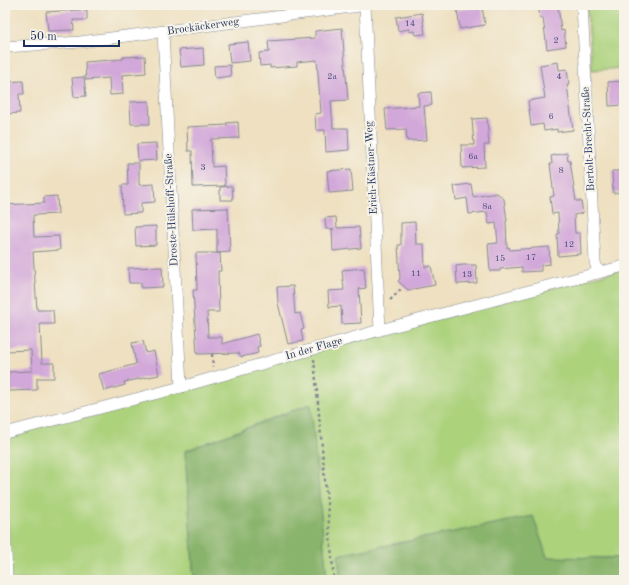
<svg xmlns="http://www.w3.org/2000/svg" width="629" height="585" font-family="'Old Standard TT',serif">
  <style>
    .green { fill: #acd27c; stroke: #64806d }
    .forest { fill: #89b46c; stroke: #527265 }
    .building { fill: #d2a7d9 }
    .lines { fill: none; stroke-linecap: round; stroke-linejoin: round }
    .street-casing { stroke: #84888f; stroke-width: 12 }
    .path { stroke: #84888f; stroke-width: 2.5; stroke-dasharray: 3 3; stroke-linecap: butt }
    .street { stroke: #fff; stroke-width: 11 }
    .labels { text-anchor: middle; dominant-baseline: central; stroke-width: 4; stroke-linejoin: round; paint-order: stroke }
    .number-label { font-size: 9px; fill: #494d7d }
    .street-label { font-size: 11px; fill: #1b2f5e; stroke: #f7f3e8 }
  </style>
  <rect width="100%" height="100%" fill="#f7f3e8"/>
  <filter id="ink" filterUnits="userSpaceOnUse"><feTurbulence type="fractalNoise" baseFrequency=".025" numOctaves="2"/><feDisplacementMap in="SourceGraphic" scale="8" xChannelSelector="R" yChannelSelector="G"/><feConvolveMatrix kernelMatrix="1 2 1 2 8 2 1 2 1" color-interpolation-filters="sRGB"/></filter>
  <filter id="wash" filterUnits="userSpaceOnUse"><feTurbulence type="fractalNoise" baseFrequency=".012" numOctaves="4" result="noise"/><feDisplacementMap in="SourceGraphic" scale="16" xChannelSelector="R" yChannelSelector="G"/><feGaussianBlur stdDeviation="0.9" result="paint"/><feColorMatrix in="noise" values="0 0 0 0 0 0 0 0 0 0 0 0 0 0 0 0 0 1.4 0 .05"/><feComposite in="paint" operator="in"/></filter>
  <g filter="url(#wash)">
    <rect width="100%" height="100%" fill="#eee0c0"/>
    <!-- green -->
    <g class="green">
      <path d="M 587,5 L 624,5 L 624,68 L 592,70 Z"/>
      <path d="M 624,269 L 624,558 L 547,558 L 533,517 L 338,555 L 341,580 L 327,580 L 310,404 L 185,451 L 194,580 L 5,580 L 5,516 L 7,516 L 5,486 L 5,435 Z"/>
    </g>
    <!-- forest -->
    <g class="forest">
      <path d="M 311,404 L 327,580 L 194,580 L 185,451 Z"/>
      <path d="M 533,516 L 547,557 L 624,558 L 624,580 L 341,580 L 338,555 Z"/>
    </g>
    <g id="blocks">
      <!-- building -->
      <g class="building">
        <path d="M 538,5 L 558,5 L 561,31 L 564,30 L 566,46 L 547,49 L 543,18 L 540,18 Z"/>
        <path d="M 482,7 L 485,25 L 460,29 L 457,10 Z"/>
        <path d="M 78,10 L 87,10 L 87,20 L 73,20 L 74,30 L 48,31 L 46,12 Z"/>
        <path d="M 422,13 L 425,34 L 415,35 L 414,31 L 409,32 L 409,29 L 398,31 L 396,17 Z"/>
        <path d="M 342,28 L 348,100 L 331,101 L 333,128 L 348,128 L 349,150 L 326,152 L 325,130 L 316,130 L 315,114 L 321,113 L 317,60 L 297,62 L 297,66 L 270,68 L 270,65 L 260,66 L 259,53 L 269,52 L 268,41 L 315,38 L 315,31 Z"/>
        <path d="M 248,42 L 250,61 L 230,63 L 228,44 Z"/>
        <path d="M 203,48 L 204,65 L 181,67 L 179,50 Z"/>
        <path d="M 145,56 L 146,73 L 122,75 L 123,94 L 110,95 L 109,78 L 86,80 L 85,62 L 123,59 L 123,57 Z"/>
        <path d="M 558,62 L 559,70 L 567,69 L 569,85 L 567,85 L 573,130 L 557,132 L 557,129 L 544,131 L 543,124 L 531,126 L 528,101 L 545,98 L 540,65 Z"/>
        <path d="M 230,65 L 231,76 L 215,78 L 214,66 Z"/>
        <path d="M 84,77 L 86,96 L 74,97 L 72,78 Z"/>
        <path d="M 23,81 L 24,94 L 19,94 L 20,113 L 5,114 L 5,82 Z"/>
        <path d="M 624,81 L 624,105 L 609,106 L 608,82 Z"/>
        <path d="M 431,92 L 432,105 L 424,106 L 427,140 L 407,141 L 406,129 L 387,130 L 385,109 L 419,106 L 418,93 Z"/>
        <path d="M 149,101 L 150,124 L 131,124 L 130,102 Z"/>
        <path d="M 487,118 L 489,145 L 484,145 L 485,167 L 462,168 L 461,145 L 474,145 L 472,119 Z"/>
        <path d="M 238,122 L 239,138 L 211,139 L 212,167 L 224,166 L 225,186 L 193,187 L 192,151 L 188,151 L 187,127 L 227,125 L 226,123 Z"/>
        <path d="M 156,143 L 157,160 L 138,161 L 137,144 Z"/>
        <path d="M 567,153 L 568,161 L 570,161 L 576,201 L 581,201 L 583,213 L 574,215 L 575,233 L 580,233 L 581,254 L 558,256 L 557,234 L 559,234 L 558,213 L 552,214 L 550,197 L 554,196 L 550,164 L 552,164 L 551,156 Z"/>
        <path d="M 127,163 L 139,163 L 139,185 L 154,184 L 155,202 L 141,203 L 141,213 L 123,214 L 122,185 L 128,185 Z"/>
        <path d="M 351,169 L 353,191 L 329,193 L 327,171 Z"/>
        <path d="M 612,171 L 624,171 L 624,192 L 613,193 Z"/>
        <path d="M 471,184 L 473,197 L 497,193 L 504,199 L 507,221 L 506,221 L 507,248 L 509,247 L 510,250 L 549,247 L 550,264 L 541,265 L 541,271 L 522,272 L 522,267 L 500,269 L 500,271 L 490,271 L 488,244 L 498,243 L 496,223 L 489,224 L 487,212 L 469,214 L 467,198 L 456,200 L 454,186 Z"/>
        <path d="M 232,186 L 233,200 L 220,200 L 220,187 Z"/>
        <path d="M 57,196 L 58,214 L 33,215 L 34,237 L 59,236 L 60,250 L 33,252 L 37,310 L 53,310 L 54,324 L 40,324 L 42,363 L 54,363 L 54,378 L 37,378 L 37,390 L 8,391 L 8,372 L 32,371 L 31,350 L 5,351 L 5,205 L 44,203 L 44,197 Z"/>
        <path d="M 228,208 L 230,252 L 217,253 L 217,229 L 193,230 L 192,209 Z"/>
        <path d="M 336,217 L 337,228 L 359,227 L 361,248 L 333,251 L 332,229 L 334,229 L 326,229 L 325,218 Z"/>
        <path d="M 415,222 L 416,244 L 424,244 L 425,267 L 431,266 L 435,285 L 408,290 L 398,281 L 400,279 L 398,245 L 401,245 L 401,223 Z"/>
        <path d="M 156,226 L 156,245 L 136,246 L 135,227 Z"/>
        <path d="M 196,253 L 220,253 L 221,271 L 218,271 L 219,312 L 207,312 L 208,337 L 222,337 L 222,344 L 257,334 L 260,346 L 257,347 L 258,353 L 241,357 L 239,353 L 197,354 L 193,290 L 197,290 Z"/>
        <path d="M 463,265 L 476,265 L 477,283 L 457,284 L 456,266 Z"/>
        <path d="M 162,267 L 163,287 L 141,288 L 141,283 L 129,283 L 128,268 Z"/>
        <path d="M 364,268 L 366,288 L 359,289 L 361,323 L 342,324 L 341,306 L 329,307 L 328,291 L 344,290 L 342,270 Z"/>
        <path d="M 293,286 L 295,314 L 300,313 L 304,329 L 301,330 L 303,341 L 288,344 L 278,303 L 277,287 Z"/>
        <path d="M 143,341 L 146,353 L 154,351 L 159,375 L 124,382 L 125,385 L 104,391 L 99,374 L 136,364 L 132,343 Z"/>
      </g>
    </g>
  </g>
  <g filter="url(#ink)">
    <use href="#blocks" fill-opacity="0" stroke="#84888f" stroke-width="1"/>
    <g class="lines">
      <defs>
        <g id="street">
          <path d="M 365,5 L 380,330"/>
          <path d="M 582,5 L 595,262 L 598,273"/>
          <path d="M 163,32 L 181,387"/>
          <path d="M 5,47 L 80,42 L 367,5"/>
          <path d="M 5,433 L 181,387 L 380,330 L 624,266"/>
          <path d="M 5,526 L 7,580"/>
        </g>
      </defs>
      <!-- street casing -->
      <use href="#street" class="street-casing"/>
      <!-- path -->
      <g class="path">
        <path d="M 390,300 L 401,289"/>
        <path d="M 212,354 L 213,367"/>
        <path d="M 314,359 L 334,580"/>
      </g>
      <!-- street -->
      <use href="#street" class="street"/>
    </g>
  </g>
  <g class="labels">
    <!-- number labels -->
    <g class="number-label">
      <text x="410" y="23">14</text>
      <text x="556" y="40">2</text>
      <text x="332" y="76">2a</text>
      <text x="559" y="76">4</text>
      <text x="551" y="116">6</text>
      <text x="473" y="156">6a</text>
      <text x="203" y="167">3</text>
      <text x="561" y="170">8</text>
      <text x="487" y="206">8a</text>
      <text x="569" y="244">12</text>
      <text x="531" y="257">17</text>
      <text x="500" y="258">15</text>
      <text x="416" y="273">11</text>
      <text x="467" y="274">13</text>
    </g>
    <!-- street labels -->
    <g class="street-label">
      <text transform="translate(203 27) rotate(-8)">Brockäckerweg</text>
      <text transform="translate(589 139) rotate(-93)">Bertolt-Brecht-Straße</text>
      <text transform="translate(372 168) rotate(-93)">Erich-Kästner-Weg</text>
      <text transform="translate(172 210) rotate(-93)">Droste-Hülshoff-Straße</text>
      <text transform="translate(314 349) rotate(-16)">In der Flage</text>
    </g>
  </g>
  <!-- margin -->
  <rect width="629" height="585" fill="none" stroke="#f7f3e8" stroke-width="20"/>
  <!-- scale -->
  <path d="M24 40v6h95v-6" fill="none" stroke="#1b2f5e" stroke-width="2"/>
  <text x="30" y="40" font-size="12" fill="#1b2f5e" stroke="#f7f3e8" stroke-width="3" paint-order="stroke">50 m</text>
</svg>
